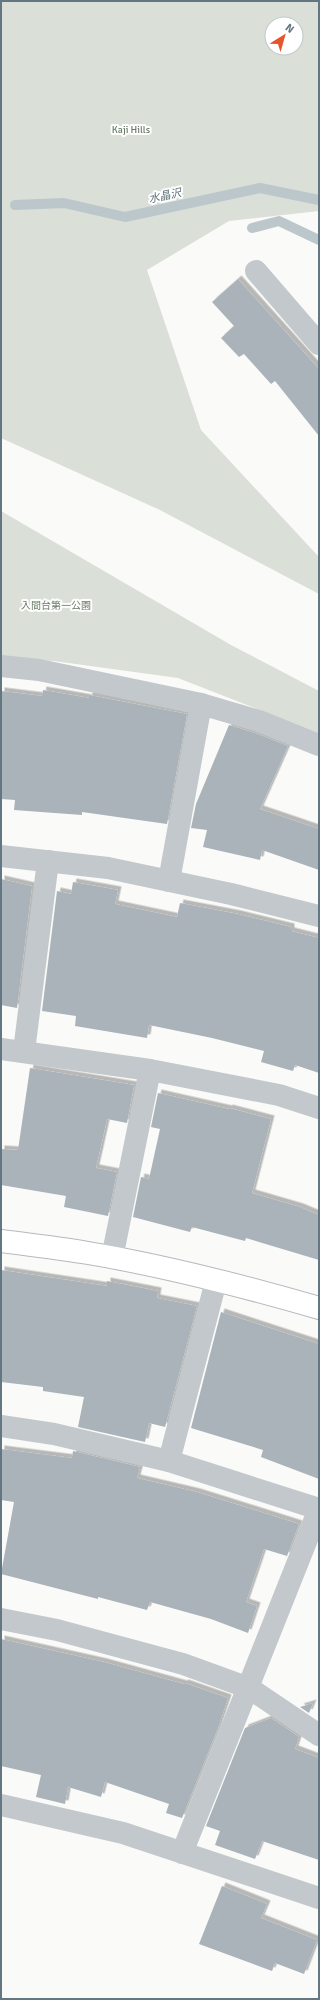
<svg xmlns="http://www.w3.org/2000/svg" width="320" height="2000" font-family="Signika,'Noto Sans JP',sans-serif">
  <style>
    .green { fill: #dadfd7; fill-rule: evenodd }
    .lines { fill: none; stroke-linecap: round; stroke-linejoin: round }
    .stream { stroke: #bbc7cb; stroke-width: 10 }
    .building { fill: #aab3b9; filter: url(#shadow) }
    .secondary-casing { stroke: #b3babf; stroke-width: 24 }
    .street { stroke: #c3c8cc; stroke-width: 22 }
    .secondary { stroke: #fff; stroke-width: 22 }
    .labels { text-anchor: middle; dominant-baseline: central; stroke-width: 4; stroke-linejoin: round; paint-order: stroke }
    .park-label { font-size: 10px; fill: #687a64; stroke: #fff }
    .water-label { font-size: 11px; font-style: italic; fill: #60757c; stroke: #fff }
  </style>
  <defs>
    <filter id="shadow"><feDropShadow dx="3.5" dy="-3.5" stdDeviation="0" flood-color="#0004"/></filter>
  </defs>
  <rect width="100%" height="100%" fill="#fafaf8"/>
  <!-- green -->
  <g class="green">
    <path d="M 1,1 L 319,1 L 319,211 L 229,221 L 147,270 L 201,430 L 319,557 L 319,594 L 160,510 L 1,438 ZM 272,24 L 296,24 L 296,48 L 272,48 Z"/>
    <path d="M 1,511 L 231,645 L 319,691 L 319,733 L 178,678 L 54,661 L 1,659 Z"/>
  </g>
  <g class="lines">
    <!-- stream -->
    <g class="stream">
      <path d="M 15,205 L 64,203 L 125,217 L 260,188 L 319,200"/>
      <path d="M 252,228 L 279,221 L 319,240"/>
    </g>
  </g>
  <!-- building -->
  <g class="building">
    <path d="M 238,279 L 319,369 L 319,436 L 275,381 L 271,384 L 244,354 L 239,357 L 221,338 L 234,326 L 212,302 Z"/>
    <path d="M 43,690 L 89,698 L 89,695 L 187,714 L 167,824 L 82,812 L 82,815 L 14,810 L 15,800 L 1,799 L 1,691 L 42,696 Z"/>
    <path d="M 229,725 L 255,733 L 288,746 L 260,809 L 319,829 L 319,870 L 262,850 L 260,860 L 203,847 L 207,830 L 191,828 L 196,804 Z"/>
    <path d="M 1,879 L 32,886 L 17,1008 L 1,1005 Z"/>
    <path d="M 73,882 L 118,890 L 115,904 L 177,917 L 180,903 L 238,914 L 291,927 L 291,931 L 319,938 L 319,1073 L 295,1065 L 293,1071 L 261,1062 L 264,1051 L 212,1038 L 149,1025 L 147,1038 L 75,1026 L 76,1016 L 42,1011 L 57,891 L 71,894 Z"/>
    <path d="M 30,1068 L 134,1085 L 127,1123 L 107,1119 L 96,1168 L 117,1172 L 108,1216 L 64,1207 L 66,1196 L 1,1185 L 1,1149 L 18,1150 Z"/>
    <path d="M 158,1093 L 229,1109 L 229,1108 L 271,1119 L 252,1193 L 300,1207 L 319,1215 L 319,1260 L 246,1238 L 245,1241 L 192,1227 L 190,1232 L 133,1217 L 141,1177 L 149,1179 L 160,1129 L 151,1127 Z"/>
    <path d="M 1,1270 L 107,1286 L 107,1281 L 158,1291 L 157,1298 L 197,1306 L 165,1427 L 149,1423 L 145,1442 L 78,1427 L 84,1397 L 43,1391 L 43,1387 L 1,1382 Z"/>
    <path d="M 221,1312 L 319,1344 L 319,1479 L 261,1457 L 263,1450 L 191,1428 Z"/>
    <path d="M 1,1449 L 72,1458 L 73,1451 L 140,1467 L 137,1478 L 197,1492 L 299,1524 L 287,1556 L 264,1549 L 246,1602 L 257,1606 L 248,1633 L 211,1619 L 150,1602 L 147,1610 L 98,1597 L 98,1599 L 1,1574 L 14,1502 L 1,1500 Z"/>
    <path d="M 1,1639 L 104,1662 L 184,1684 L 185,1683 L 228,1698 L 218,1728 L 182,1818 L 166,1813 L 169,1804 L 105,1782 L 101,1797 L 68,1787 L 65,1804 L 36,1797 L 41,1775 L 1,1766 Z"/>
    <path d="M 313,1703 L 309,1713 L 300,1707 Z"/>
    <path d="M 271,1718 L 299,1737 L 295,1749 L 319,1758 L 319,1860 L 262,1841 L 255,1859 L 215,1845 L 220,1831 L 206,1826 L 245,1728 Z"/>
    <path d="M 222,1886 L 267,1904 L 261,1918 L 317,1940 L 304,1974 L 275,1963 L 272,1971 L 199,1944 Z"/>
  </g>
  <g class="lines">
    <defs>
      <path id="secondary" d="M 1,1241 C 30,1245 59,1248 88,1253 C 166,1266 243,1286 319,1308"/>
    </defs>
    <!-- secondary casing -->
    <use href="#secondary" class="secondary-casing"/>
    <!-- street -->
    <g class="street">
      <path d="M 256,271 L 319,344"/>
      <path d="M 1,666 L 39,670 L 201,704 L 259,721 L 319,745"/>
      <path d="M 1,856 L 108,868 L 231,894 L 319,916"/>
      <path d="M 169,881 L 201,704"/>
      <path d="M 1,1049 L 150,1070 L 279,1095 L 319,1108"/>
      <path d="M 24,1051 L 48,861"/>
      <path d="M 112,1258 L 150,1070"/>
      <path d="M 1,1426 L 54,1434 L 169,1461 L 319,1509"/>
      <path d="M 169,1461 L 216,1281"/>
      <path d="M 1,1619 L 57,1630 L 183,1664 L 249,1688 L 319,1735"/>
      <path d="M 1,1805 L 123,1833 L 319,1898"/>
      <path d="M 182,1853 L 319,1509"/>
    </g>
    <!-- secondary -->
    <use href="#secondary" class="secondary"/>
  </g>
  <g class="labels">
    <!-- park labels -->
    <g class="park-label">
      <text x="131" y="130">Kaji Hills</text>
      <text x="56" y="606">入間台第一公園</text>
    </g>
    <!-- water labels -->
    <g class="water-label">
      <text transform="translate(165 196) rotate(-12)">水晶沢</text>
    </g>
  </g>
  <!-- border -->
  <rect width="320" height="2000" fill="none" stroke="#657683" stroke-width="4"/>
  <!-- north arrow -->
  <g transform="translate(284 36) rotate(37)"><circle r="19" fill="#ffffff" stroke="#c1c8cd"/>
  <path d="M0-3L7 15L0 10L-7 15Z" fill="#e4572e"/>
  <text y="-6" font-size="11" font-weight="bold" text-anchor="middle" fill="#657683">N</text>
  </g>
</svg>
